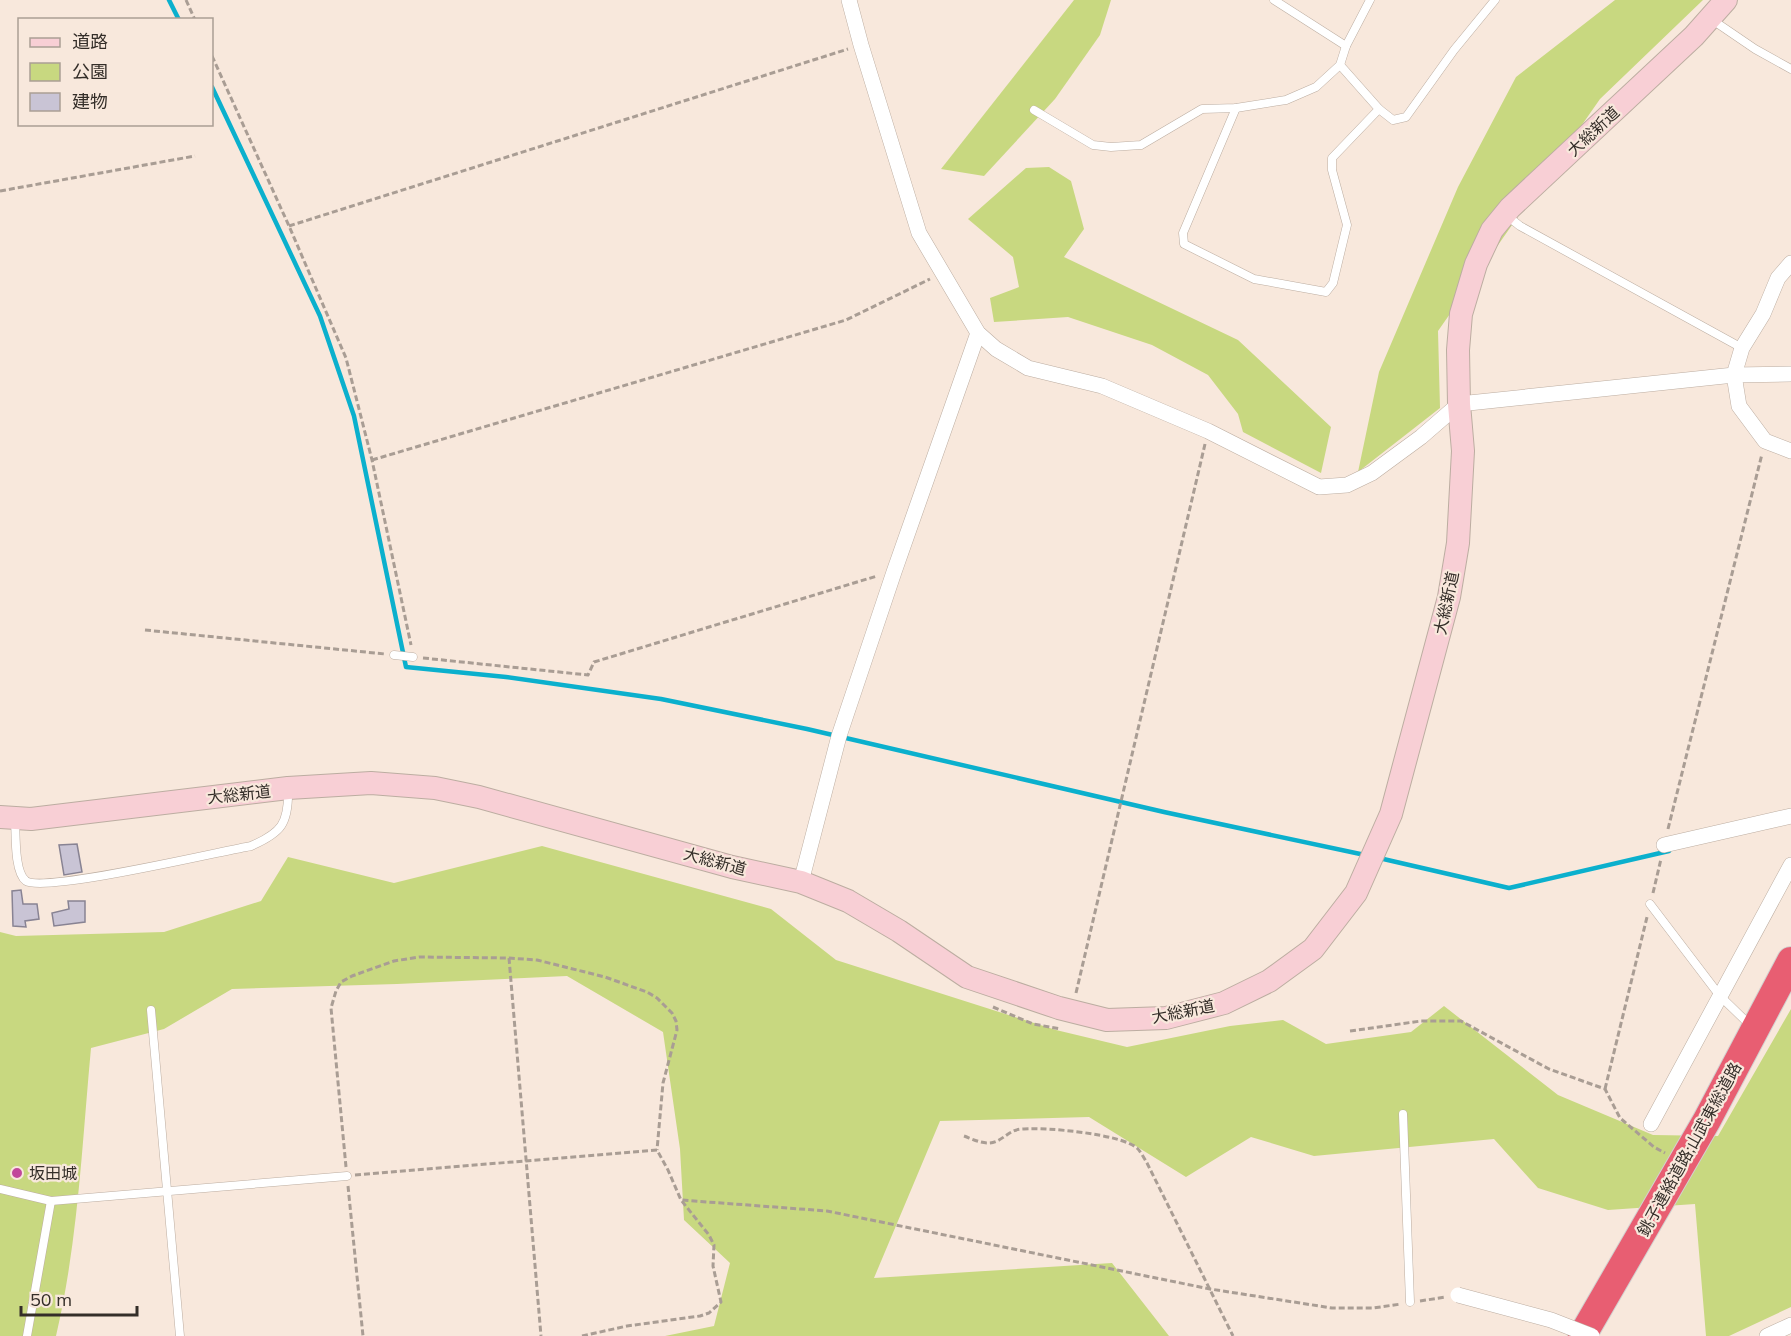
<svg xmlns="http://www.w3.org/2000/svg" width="1791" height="1336" font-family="Mulish,'Noto Sans JP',sans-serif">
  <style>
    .green { fill: #c8d880 }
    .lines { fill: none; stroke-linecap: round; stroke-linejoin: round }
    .stream { stroke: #0bb0cd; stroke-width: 4.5 }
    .building { fill: #c9c4d5; stroke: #888393; stroke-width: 1.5 }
    .lane-casing { stroke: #bcada1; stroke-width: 9 }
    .street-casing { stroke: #bcada1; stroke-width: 16 }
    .secondary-casing { stroke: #bcada1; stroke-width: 24 }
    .highway-casing { stroke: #d2d1d0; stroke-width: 30 }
    .path { stroke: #a99d94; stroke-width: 3; stroke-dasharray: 6 3; stroke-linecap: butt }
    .lane { stroke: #fff; stroke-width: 8 }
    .street { stroke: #fff; stroke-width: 15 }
    .secondary { stroke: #f8cfd5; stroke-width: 22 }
    .highway { stroke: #e85e72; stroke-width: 28 }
    .street-bridge-casing { stroke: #bcada1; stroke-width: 16; stroke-linecap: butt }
    .street-bridge { stroke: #fff; stroke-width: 15 }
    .poi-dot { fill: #c1489b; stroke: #f8e8dc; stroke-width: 2 }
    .labels { text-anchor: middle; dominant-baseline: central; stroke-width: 4.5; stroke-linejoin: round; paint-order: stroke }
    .street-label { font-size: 16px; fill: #342e29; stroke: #f8e8dc }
    .poi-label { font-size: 16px; fill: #342e29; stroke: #f8e8dc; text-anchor: start }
  </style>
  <rect width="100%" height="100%" fill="#f8e8dc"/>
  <!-- green -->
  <g class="green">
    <path d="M 1074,0 L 1111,0 L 1100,35 L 1055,99 L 984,176 L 941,169 Z"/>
    <path d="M 1615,0 L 1703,0 L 1600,99 L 1438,331 L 1440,408 L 1358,472 L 1379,372 L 1458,187 L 1516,77 Z"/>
    <path d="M 1049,167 L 1071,181 L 1084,229 L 1064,257 L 1238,340 L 1331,427 L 1321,473 L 1243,432 L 1238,414 L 1208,375 L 1152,345 L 1068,317 L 994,322 L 990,298 L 1019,287 L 1013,257 L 968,219 L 1026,168 Z"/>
    <path d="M 542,846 L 771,909 L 836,960 L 1056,1030 L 1127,1047 L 1230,1026 L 1283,1020 L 1326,1044 L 1411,1032 L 1444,1006 L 1558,1095 L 1653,1135 L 1718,1136 L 1791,1009 L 1791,1307 L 1729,1336 L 1706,1336 L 1695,1204 L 1608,1210 L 1538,1188 L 1494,1139 L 1314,1156 L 1251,1137 L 1186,1177 L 1089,1117 L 940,1121 L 874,1278 L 1112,1263 L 1169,1336 L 665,1336 L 714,1326 L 730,1263 L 684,1220 L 680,1149 L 663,1032 L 567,976 L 397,984 L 232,989 L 164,1029 L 91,1048 C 82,1144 78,1242 56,1336 L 0,1336 L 0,932 L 16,936 L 164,932 L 261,901 L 288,857 L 394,883 Z"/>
  </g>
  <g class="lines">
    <!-- stream -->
    <g class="stream">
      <path d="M 169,0 L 179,20"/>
      <path d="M 212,87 L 320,316 L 354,416 L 406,667 L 506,677 L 661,699 L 807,729 L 1164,812 L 1365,855"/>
      <path d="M 1379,858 L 1509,888 L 1669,851"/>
    </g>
  </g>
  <!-- building -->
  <g class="building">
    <path d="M 77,844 L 82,872 L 64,875 L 59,845 Z"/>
    <path d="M 21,890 L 23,904 L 37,904 L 39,919 L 25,921 L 26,927 L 13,926 L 12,891 Z"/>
    <path d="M 68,901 L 85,901 L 85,922 L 54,926 L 52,913 L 69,909 Z"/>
  </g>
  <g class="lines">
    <defs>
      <g id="lane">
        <path d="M 1274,0 L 1346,46"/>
        <path d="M 1711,19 L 1755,49 L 1791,69"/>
        <path d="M 1340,65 L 1379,109 L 1393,120 L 1406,117 L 1454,50 L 1495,0"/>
        <path d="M 1236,108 L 1183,233 L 1184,244 L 1254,279 L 1326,292 L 1333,283 L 1347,225 L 1332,170 L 1332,158 L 1379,109"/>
        <path d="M 1034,110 L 1093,145 L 1111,147 L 1141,145 L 1202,109 L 1236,108 L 1286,100 L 1316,87 L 1340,65 L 1346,46 L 1370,0"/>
        <path d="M 1506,215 L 1520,226 L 1742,348"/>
        <path d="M 394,655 L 413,657"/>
        <path d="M 15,819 C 16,834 14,872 26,881 C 44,893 218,852 251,846 C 281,833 289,824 288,789"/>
        <path d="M 1650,904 L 1720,996 L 1750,1025"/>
        <path d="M 151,1010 L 180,1336"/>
        <path d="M 1403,1114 L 1410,1302"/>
        <path d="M 0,1189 L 51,1201 L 347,1176"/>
        <path d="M 27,1336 L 51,1201"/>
      </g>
      <g id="street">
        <path d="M 849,0 L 861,45 L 919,233 L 978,333 L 996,349 L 1028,368 L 1102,386 L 1208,431 L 1319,487 L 1347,485 L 1372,473 L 1421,437 L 1459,404 L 1734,375 L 1791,374"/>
        <path d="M 1791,263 L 1778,278 L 1763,314 L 1742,348 L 1734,375 L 1739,406 L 1765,441 L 1791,451"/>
        <path d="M 1664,845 L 1791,816"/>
        <path d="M 801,882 L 839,736 L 894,572 L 978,333"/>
        <path d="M 1651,1124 L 1791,865"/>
        <path d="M 1767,1336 L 1791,1325"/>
      </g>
      <path id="secondary" d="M 0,817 L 31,819 L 288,788 L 371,783 L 435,788 L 479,797 L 732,867 L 801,882 L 848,901 L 899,931 L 967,977 L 1059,1008 L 1107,1020 L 1166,1018 L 1224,1003 L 1269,981 L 1313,949 L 1356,893 L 1391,814 L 1449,597 L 1458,543 L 1463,451 L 1459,404 L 1458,350 L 1461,314 L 1476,264 L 1492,230 L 1510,208 L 1694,36 L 1726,0"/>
      <path id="highway" d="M 1582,1336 L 1707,1120 L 1791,961"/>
    </defs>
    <!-- lane casing -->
    <use href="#lane" class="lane-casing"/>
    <!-- street casing -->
    <use href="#street" class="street-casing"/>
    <!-- secondary casing -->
    <use href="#secondary" class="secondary-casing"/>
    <!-- highway casing -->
    <use href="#highway" class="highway-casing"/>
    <!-- path -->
    <g class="path">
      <path d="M 186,0 L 195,20"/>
      <path d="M 212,56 L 289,226 L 346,358 L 372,460 L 411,645"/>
      <path d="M 0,191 L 195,156"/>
      <path d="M 289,226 L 848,49"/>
      <path d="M 372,460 L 846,320 L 930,279"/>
      <path d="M 145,630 L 385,654"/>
      <path d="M 423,658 L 588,675 L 594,662 L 877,576"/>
      <path d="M 1668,829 L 1762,454"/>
      <path d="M 1653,893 L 1661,859"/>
      <path d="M 509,958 L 541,1336"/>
      <path d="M 1076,993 L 1205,444"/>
      <path d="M 993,1007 L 1033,1024 L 1061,1029"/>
      <path d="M 1350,1031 L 1421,1021 L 1461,1021 L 1549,1069 L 1605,1089 L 1620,1118 L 1654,1147 L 1665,1153"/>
      <path d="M 1605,1089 L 1647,917"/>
      <path d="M 964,1136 C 975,1140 987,1147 999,1140 C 1008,1135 1012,1129 1024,1129 C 1046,1127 1121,1134 1137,1148 C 1141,1152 1144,1158 1147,1163 L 1233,1336"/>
      <path d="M 346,1167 L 331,1008 L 336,991 L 341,982 L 352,976 L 394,961 L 419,957 L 508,958 L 537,960 L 605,977 L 647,992 L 657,998 L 672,1013 L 676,1021 L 677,1030 L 663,1083 L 657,1150"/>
      <path d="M 355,1175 L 657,1150 L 668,1170 L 681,1200 L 827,1211 L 1210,1289 L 1332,1308 L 1373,1308 L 1401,1304"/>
      <path d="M 348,1186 L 363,1336"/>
      <path d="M 1420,1301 L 1446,1297"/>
      <path d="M 582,1336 L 627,1326 L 700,1316 L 709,1313 L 721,1302 L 713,1266 L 714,1245 L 709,1235 L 681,1200"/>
    </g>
    <!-- lane -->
    <use href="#lane" class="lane"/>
    <!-- street -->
    <use href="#street" class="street"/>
    <!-- secondary -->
    <use href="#secondary" class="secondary"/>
    <!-- highway -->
    <use href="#highway" class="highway"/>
    <defs>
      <path id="street-bridge" d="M 1458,1295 L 1551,1320 L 1592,1336"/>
    </defs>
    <!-- street-bridge casing -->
    <use href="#street-bridge" class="street-bridge-casing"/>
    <!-- street-bridge -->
    <use href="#street-bridge" class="street-bridge"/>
  </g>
  <!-- markers -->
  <circle class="poi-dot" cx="17" cy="1173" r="6"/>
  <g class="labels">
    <!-- street labels -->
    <g class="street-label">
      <text transform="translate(1593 131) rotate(-43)">大総新道</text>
      <text transform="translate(1446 603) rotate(-78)">大総新道</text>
      <text transform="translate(239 794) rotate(-6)">大総新道</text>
      <text transform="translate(715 861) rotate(15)">大総新道</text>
      <text transform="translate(1183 1011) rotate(-11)">大総新道</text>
      <text transform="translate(1689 1149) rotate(-61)">銚子連絡道路;山武東総道路</text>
    </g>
    <!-- poi labels -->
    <g class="poi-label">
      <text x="29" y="1173">坂田城</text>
    </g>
  </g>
  <!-- legend -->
  <rect x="18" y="18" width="195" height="108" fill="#f8e8dc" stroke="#aa9e94" stroke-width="1.5"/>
  <rect x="30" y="38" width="30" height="9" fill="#f8cfd5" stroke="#aa9e94" stroke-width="1.5"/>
  <text x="72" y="48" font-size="18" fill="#342e29">道路</text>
  <rect x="30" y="63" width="30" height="18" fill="#c8d880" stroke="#aa9e94" stroke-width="1.5"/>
  <text x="72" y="78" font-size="18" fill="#342e29">公園</text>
  <rect x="30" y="93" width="30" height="18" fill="#c9c4d5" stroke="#aa9e94" stroke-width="1.5"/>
  <text x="72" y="108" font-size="18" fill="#342e29">建物</text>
  <!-- scale -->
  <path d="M21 1306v9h116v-9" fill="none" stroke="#342e29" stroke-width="3"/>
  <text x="30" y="1306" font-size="18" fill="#342e29" stroke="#f8e8dc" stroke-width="4.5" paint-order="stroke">50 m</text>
</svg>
